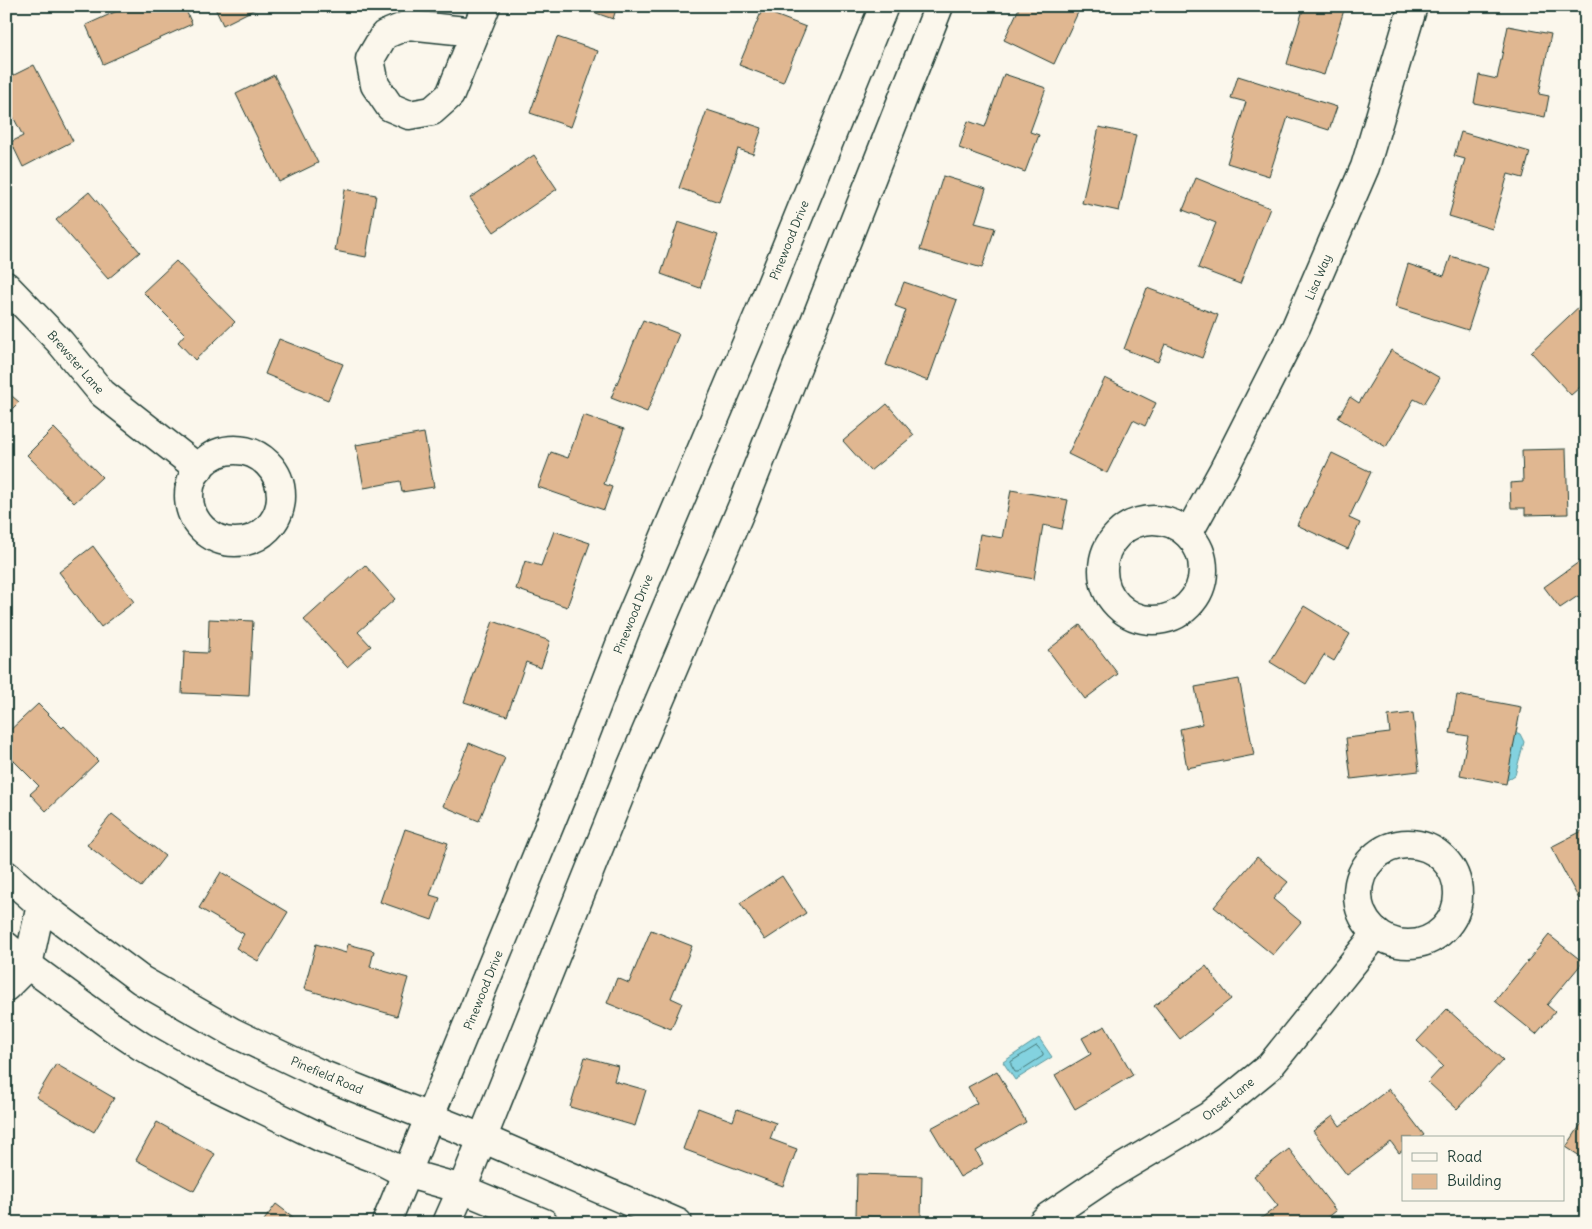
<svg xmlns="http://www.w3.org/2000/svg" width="1592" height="1229" font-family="Delius,sans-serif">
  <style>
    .water { fill: #83d2df; stroke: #5b969b }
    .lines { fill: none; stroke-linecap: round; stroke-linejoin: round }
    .shore { stroke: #477978; stroke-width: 1 }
    .building { fill: #e0b791; stroke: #1f3d34 }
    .minor-casing { stroke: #1f3d34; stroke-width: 31 }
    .minor { stroke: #fbf7ec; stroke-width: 28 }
    .labels { text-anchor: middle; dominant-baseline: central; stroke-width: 5; stroke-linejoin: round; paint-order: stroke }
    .street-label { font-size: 12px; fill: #1f3d34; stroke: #fbf7ec }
  </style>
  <rect width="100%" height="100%" fill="#fbf7ec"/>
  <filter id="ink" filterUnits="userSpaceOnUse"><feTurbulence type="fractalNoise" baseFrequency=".02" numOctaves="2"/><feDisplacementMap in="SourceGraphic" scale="10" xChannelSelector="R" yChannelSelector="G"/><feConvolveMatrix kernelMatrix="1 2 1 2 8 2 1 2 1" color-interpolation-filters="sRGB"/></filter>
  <g filter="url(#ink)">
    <!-- water -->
    <g class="water">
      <path d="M 1513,731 L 1520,734 L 1524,742 L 1515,775 L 1504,782 Z"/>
      <path d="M 1039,1038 L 1052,1057 L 1015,1080 L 1003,1062 Z"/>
    </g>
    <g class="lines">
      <!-- shore -->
      <path class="shore" d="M 1037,1046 L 1043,1053 L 1043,1056 L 1018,1072 L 1015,1072 L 1011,1065 L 1011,1062 Z"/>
    </g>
    <!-- building -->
    <g class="building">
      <path d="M 128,6 L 184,6 L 192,24 L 103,64 L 86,25 Z"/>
      <path d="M 214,6 L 261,6 L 223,25 Z"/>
      <path d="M 576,6 L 617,6 L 613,19 Z"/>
      <path d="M 1020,6 L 1081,6 L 1054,64 L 1004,40 Z"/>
      <path d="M 1304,6 L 1333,6 L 1344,10 L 1324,75 L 1287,64 Z"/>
      <path d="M 1524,6 L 1547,6 L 1546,12 Z"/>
      <path d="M 762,10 L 806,27 L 783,82 L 739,65 Z"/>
      <path d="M 1508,26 L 1551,34 L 1539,94 L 1549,96 L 1545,117 L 1474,103 L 1479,75 L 1497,79 Z"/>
      <path d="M 557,37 L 598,51 L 571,127 L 530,113 Z"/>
      <path d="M 34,65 L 73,141 L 23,167 L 11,142 L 23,136 L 6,103 L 6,79 Z"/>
      <path d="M 1004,74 L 1046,88 L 1030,132 L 1039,135 L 1025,172 L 959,148 L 968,121 L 985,127 Z"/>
      <path d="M 274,75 L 318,163 L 279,182 L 236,94 Z"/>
      <path d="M 1238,76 L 1337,107 L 1329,130 L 1288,117 L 1269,176 L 1227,163 L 1246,102 L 1231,98 Z"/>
      <path d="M 707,110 L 762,128 L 753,154 L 738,149 L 719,202 L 679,188 Z"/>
      <path d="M 1099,127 L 1136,135 L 1119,211 L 1082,203 Z"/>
      <path d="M 1461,132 L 1530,152 L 1523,178 L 1508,174 L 1492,229 L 1449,216 L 1465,159 L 1454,156 Z"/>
      <path d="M 534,155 L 557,189 L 494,232 L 470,198 Z"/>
      <path d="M 943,176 L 986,189 L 975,223 L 995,228 L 982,268 L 920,250 Z"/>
      <path d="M 1196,178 L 1270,208 L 1240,284 L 1198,268 L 1216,223 L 1183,210 Z"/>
      <path d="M 345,189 L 376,195 L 366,257 L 335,251 Z"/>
      <path d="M 89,192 L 140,252 L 108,279 L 56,220 Z"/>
      <path d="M 678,222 L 718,235 L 700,288 L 661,274 Z"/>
      <path d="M 1451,256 L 1488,268 L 1468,330 L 1395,307 L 1408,264 L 1444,276 Z"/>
      <path d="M 176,261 L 235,322 L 195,360 L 178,342 L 185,334 L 143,292 Z"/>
      <path d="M 904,282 L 957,300 L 928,381 L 886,365 L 906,310 L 895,306 Z"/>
      <path d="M 1147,288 L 1218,315 L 1202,358 L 1165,344 L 1158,362 L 1124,349 Z"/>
      <path d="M 1586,300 L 1586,359 L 1581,364 L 1586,369 L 1586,382 L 1571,395 L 1531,352 Z"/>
      <path d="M 643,320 L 679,334 L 647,412 L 611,398 Z"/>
      <path d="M 279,339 L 343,364 L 328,400 L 265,374 Z"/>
      <path d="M 1391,350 L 1440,378 L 1424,404 L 1414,399 L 1386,447 L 1338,418 L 1350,397 L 1359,403 Z"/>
      <path d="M 1105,378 L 1156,403 L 1145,426 L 1133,420 L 1107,473 L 1068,454 Z"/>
      <path d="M 6,391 L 19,402 L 6,415 Z"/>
      <path d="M 887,404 L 914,435 L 870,471 L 843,441 Z"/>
      <path d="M 583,415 L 624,429 L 604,484 L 612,487 L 604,510 L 538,487 L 551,452 L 568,458 Z"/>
      <path d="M 54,428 L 102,477 L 74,503 L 27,455 Z"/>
      <path d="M 424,433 L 434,487 L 402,492 L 400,481 L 364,488 L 356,445 Z"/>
      <path d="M 1566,449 L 1568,514 L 1525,515 L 1525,508 L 1511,508 L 1510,483 L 1523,482 L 1522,450 Z"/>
      <path d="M 1332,453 L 1371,472 L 1349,518 L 1360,523 L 1348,549 L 1297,525 Z"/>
      <path d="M 1011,490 L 1068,500 L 1062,529 L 1043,525 L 1034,579 L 974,568 L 980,534 L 1002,538 Z"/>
      <path d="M 554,531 L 590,543 L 567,607 L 516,589 L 525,561 L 541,566 Z"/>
      <path d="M 93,546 L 134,602 L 101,627 L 59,572 Z"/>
      <path d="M 1586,557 L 1586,607 L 1578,596 L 1560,608 L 1544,587 Z"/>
      <path d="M 365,565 L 395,599 L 358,632 L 371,646 L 347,667 L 304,620 Z"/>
      <path d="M 1304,606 L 1350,634 L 1334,661 L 1324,655 L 1306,684 L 1270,662 Z"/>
      <path d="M 209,619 L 253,621 L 249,696 L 182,693 L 184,652 L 208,653 Z"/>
      <path d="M 493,621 L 550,641 L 541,668 L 526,662 L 507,716 L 464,702 Z"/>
      <path d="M 1080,625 L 1118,674 L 1085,699 L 1048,650 Z"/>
      <path d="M 1239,679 L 1254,755 L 1187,768 L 1180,729 L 1202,724 L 1195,687 Z"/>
      <path d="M 1457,695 L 1521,707 L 1506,784 L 1460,775 L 1468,736 L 1450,733 Z"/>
      <path d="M 38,704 L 62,728 L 64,726 L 98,761 L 46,811 L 30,794 L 39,786 L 6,753 L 6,734 Z"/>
      <path d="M 1413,713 L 1419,771 L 1351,779 L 1346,738 L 1390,733 L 1388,716 Z"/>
      <path d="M 469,743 L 505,758 L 479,821 L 443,806 Z"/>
      <path d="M 112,814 L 165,856 L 141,887 L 87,845 Z"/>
      <path d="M 405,829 L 448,843 L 430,895 L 440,898 L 432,920 L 380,902 Z"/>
      <path d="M 1584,830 L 1586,834 L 1586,901 L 1581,903 L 1551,847 Z"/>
      <path d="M 1257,857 L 1288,882 L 1273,899 L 1301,922 L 1273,955 L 1214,907 Z"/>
      <path d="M 221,872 L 288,912 L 258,961 L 236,948 L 244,934 L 199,908 Z"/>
      <path d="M 782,876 L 806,913 L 765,940 L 740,903 Z"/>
      <path d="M 651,930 L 692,946 L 671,998 L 682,1003 L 671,1029 L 607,1003 L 617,978 L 629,983 Z"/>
      <path d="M 1549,935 L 1583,962 L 1547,1005 L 1555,1012 L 1536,1034 L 1495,1001 Z"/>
      <path d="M 316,944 L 346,953 L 348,944 L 374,951 L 370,967 L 408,978 L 397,1016 L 304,989 Z"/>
      <path d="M 1206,966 L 1231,999 L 1180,1039 L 1154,1006 Z"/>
      <path d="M 1447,1009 L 1503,1060 L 1457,1109 L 1428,1082 L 1443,1066 L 1417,1041 Z"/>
      <path d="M 1105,1026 L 1133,1075 L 1075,1109 L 1055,1075 L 1091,1054 L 1082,1038 Z"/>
      <path d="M 585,1057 L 618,1066 L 614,1081 L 646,1090 L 635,1126 L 570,1107 Z"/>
      <path d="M 56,1064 L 114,1098 L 94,1132 L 36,1097 Z"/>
      <path d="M 997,1071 L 1026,1122 L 976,1151 L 983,1164 L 960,1177 L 931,1128 L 977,1103 L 968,1087 Z"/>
      <path d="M 1389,1089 L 1424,1135 L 1420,1138 L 1403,1138 L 1403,1150 L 1399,1153 L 1391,1142 L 1347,1175 L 1313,1131 L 1333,1116 L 1340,1126 Z"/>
      <path d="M 698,1108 L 733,1121 L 737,1109 L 776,1123 L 770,1139 L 797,1149 L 783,1186 L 683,1149 Z"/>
      <path d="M 1586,1117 L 1586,1160 L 1566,1147 Z"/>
      <path d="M 157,1122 L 215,1154 L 194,1191 L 136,1160 Z"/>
      <path d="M 1289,1149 L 1336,1211 L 1321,1223 L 1263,1223 L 1260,1219 L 1278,1206 L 1254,1176 Z"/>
      <path d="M 857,1174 L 922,1176 L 921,1218 L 856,1216 Z"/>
      <path d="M 276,1204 L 301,1223 L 262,1223 Z"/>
    </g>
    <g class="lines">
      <defs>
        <g id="minor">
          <path d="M 475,32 L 408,25 L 384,35 L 370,59 L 375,85 L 390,107 L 409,115 L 432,111 L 450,95 L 486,6"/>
          <path d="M 6,286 L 60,342 L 102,393 L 199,469"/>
          <circle cx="235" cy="496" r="46"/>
          <circle cx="1153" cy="570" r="50"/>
          <path d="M 1188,534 L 1224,469 L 1296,327 L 1365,167 L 1413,6"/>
          <circle cx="1408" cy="894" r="50"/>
          <path d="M 6,875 L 41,905 L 141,980 L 232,1032 L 318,1073 L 482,1138 L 678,1223"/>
          <path d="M 6,946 L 28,965 L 111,1026 L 141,1046 L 190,1074 L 322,1138 L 380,1160 L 405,1173 L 462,1189 L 544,1223"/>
          <path d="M 6,987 L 28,965 L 41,905"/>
          <path d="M 386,1223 L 564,790 L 629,621 L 759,314 L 884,6"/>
          <path d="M 447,1223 L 462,1189 L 630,770 L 742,507 L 939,6"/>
          <path d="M 1042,1223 L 1049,1216 L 1110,1175 L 1209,1116 L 1270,1066 L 1377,933"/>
        </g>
      </defs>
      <!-- minor casing -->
      <use href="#minor" class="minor-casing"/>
      <!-- minor -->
      <use href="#minor" class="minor"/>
    </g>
  </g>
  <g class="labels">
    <!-- street labels -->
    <g class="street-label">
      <text transform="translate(789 240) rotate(-68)">Pinewood Drive</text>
      <text transform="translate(1318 277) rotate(-67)">Lisa Way</text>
      <text transform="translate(76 362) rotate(49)">Brewster Lane</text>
      <text transform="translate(633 614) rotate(-68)">Pinewood Drive</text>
      <text transform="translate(483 990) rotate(-68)">Pinewood Drive</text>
      <text transform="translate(327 1075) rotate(23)">Pinefield Road</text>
      <text transform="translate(1228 1099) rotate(-38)">Onset Lane</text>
    </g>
  </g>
  <!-- margin -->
  <rect width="1592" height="1229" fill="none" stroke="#fbf7ec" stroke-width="25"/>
  <rect x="12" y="12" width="1567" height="1204" fill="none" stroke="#1f3d34" stroke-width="2" filter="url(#ink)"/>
  <!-- legend -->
  <rect x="1402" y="1136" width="162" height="65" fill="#fbf7ec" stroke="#a3ada2"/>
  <rect x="1412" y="1153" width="25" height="8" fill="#fbf7ec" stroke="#a3ada2"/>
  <text x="1447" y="1162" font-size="15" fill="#1f3d34">Road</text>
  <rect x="1412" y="1174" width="25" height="15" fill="#e0b791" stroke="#a3ada2"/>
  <text x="1447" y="1186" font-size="15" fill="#1f3d34">Building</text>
</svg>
